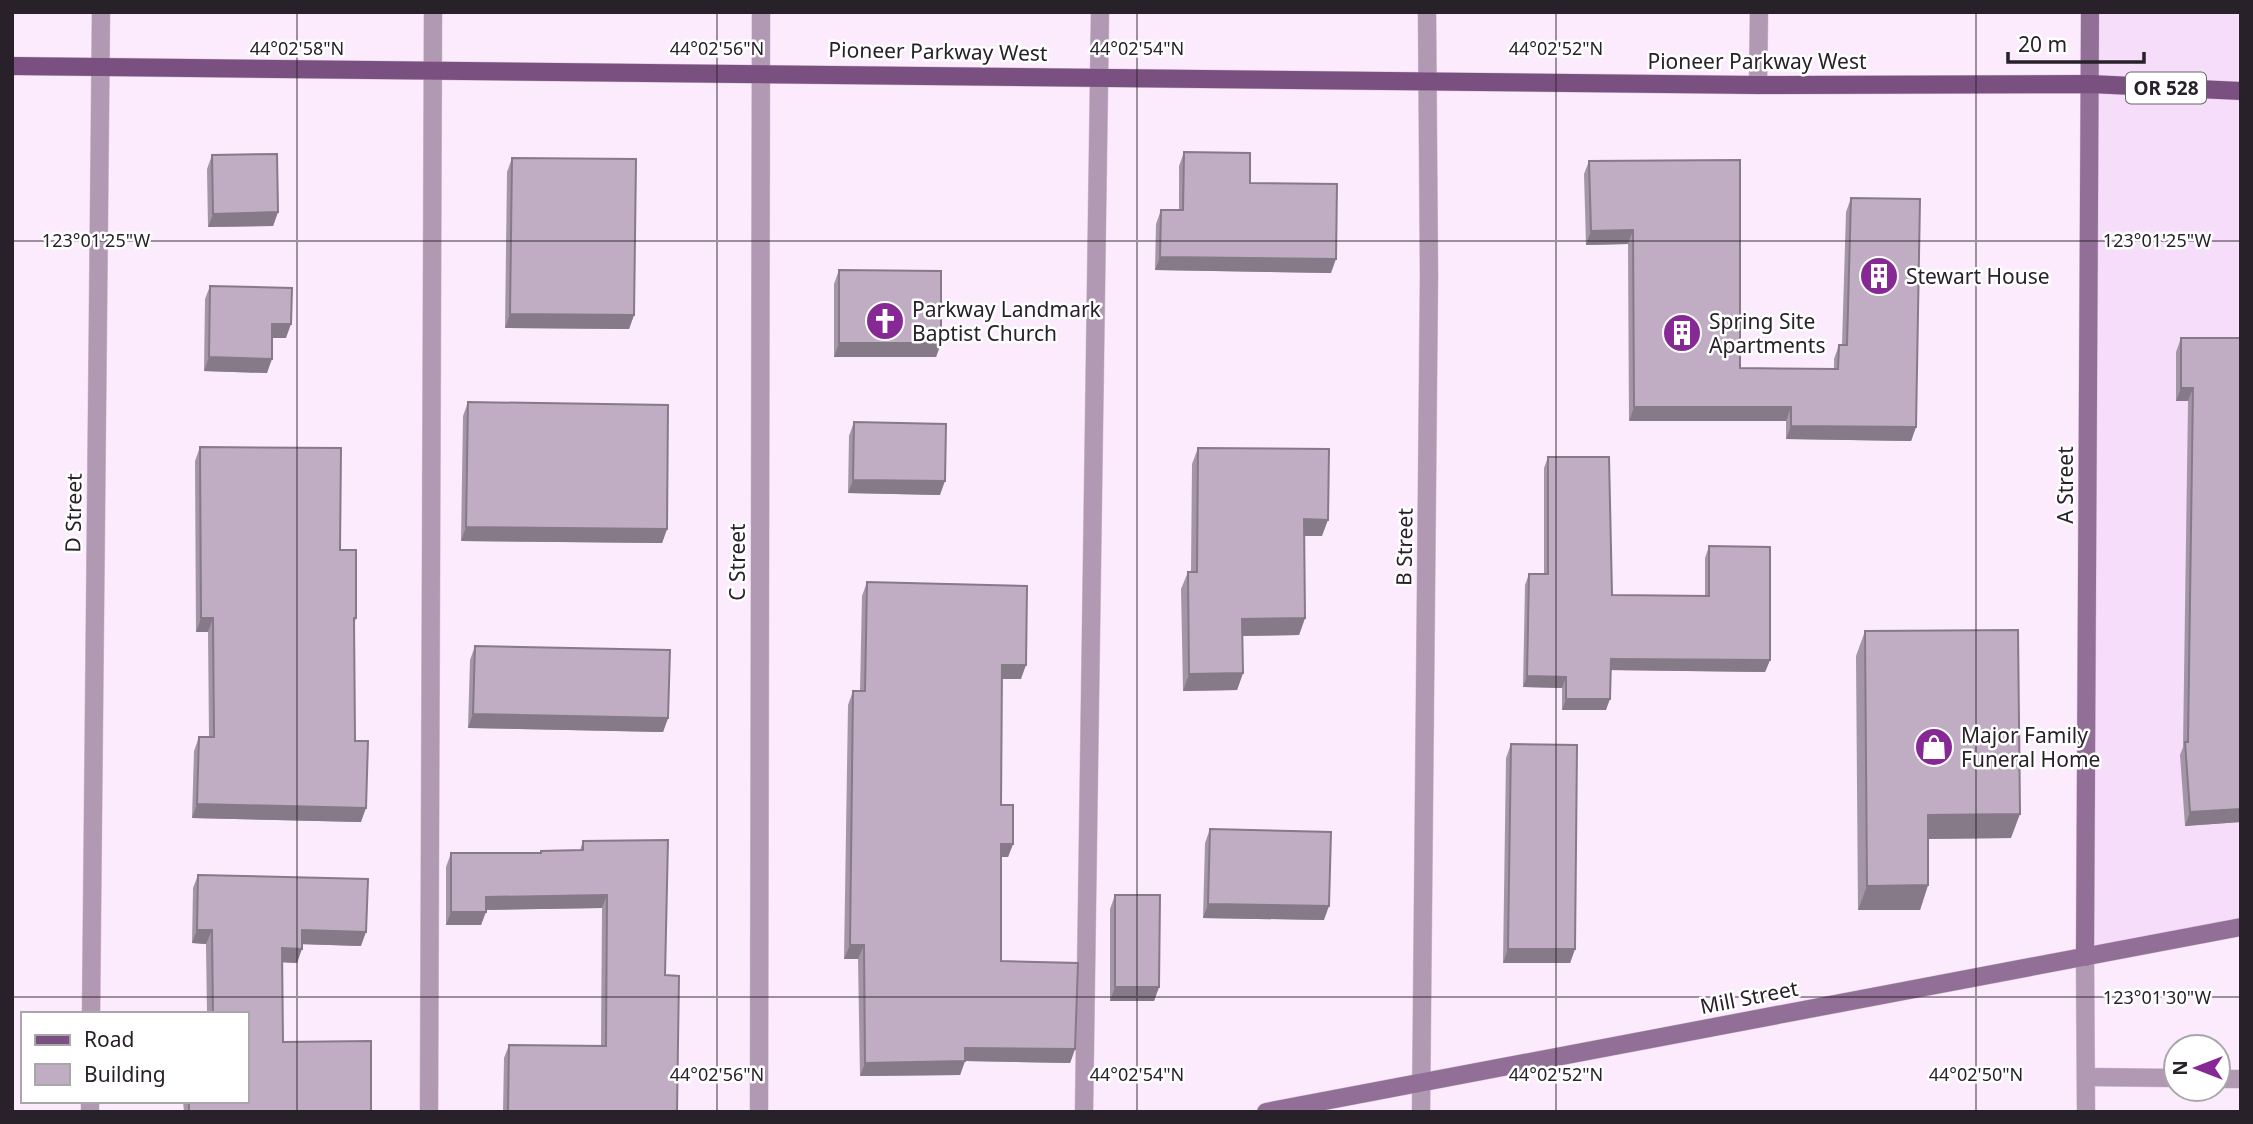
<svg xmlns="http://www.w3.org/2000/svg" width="2253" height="1124" font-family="'Noto Sans',sans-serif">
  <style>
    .built { fill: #f6ddfa }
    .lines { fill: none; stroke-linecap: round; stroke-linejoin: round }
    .lane-casing { stroke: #d5c7d7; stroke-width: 19 }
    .street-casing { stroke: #d5c7d7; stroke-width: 19 }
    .secondary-casing { stroke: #d5c7d7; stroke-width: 19 }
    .primary-casing { stroke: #d5c7d7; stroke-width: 19 }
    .lane { stroke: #b199b4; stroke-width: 18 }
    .street { stroke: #b199b4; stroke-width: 18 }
    .secondary { stroke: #916f96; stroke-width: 18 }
    .primary { stroke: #79507f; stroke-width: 18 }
    .wall { fill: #a595a8 }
    .shaded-wall { fill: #867988 }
    .building { fill: #c0adc3; stroke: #867988; stroke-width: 2 }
    .ticks { fill: none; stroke: #282129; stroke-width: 2; stroke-opacity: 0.45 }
    .labels { text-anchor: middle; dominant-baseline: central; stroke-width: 5; stroke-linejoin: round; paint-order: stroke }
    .shield { fill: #fff; stroke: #686469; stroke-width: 2 }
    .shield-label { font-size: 19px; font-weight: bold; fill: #282129 }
    .street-label { font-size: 21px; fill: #282129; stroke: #fff }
    .poi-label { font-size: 21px; fill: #282129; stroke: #fff; text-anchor: start }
    .ticks-label { font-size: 18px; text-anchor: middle; fill: #282129; stroke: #fff; stroke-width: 5; stroke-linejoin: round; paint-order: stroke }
  </style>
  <rect width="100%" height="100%" fill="#fbebfd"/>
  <!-- built -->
  <path class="built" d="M 2089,12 L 2241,12 L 2241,927 L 2085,957 Z"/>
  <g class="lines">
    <defs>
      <g id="lane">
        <path d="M 1758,85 L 1759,12"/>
        <path d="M 2086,1077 L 2176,1078"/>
        <path d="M 2218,1079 L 2241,1079"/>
        <path d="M 429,1112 L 433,12"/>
        <path d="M 1084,1112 L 1100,12"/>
      </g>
      <g id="street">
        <path d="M 2085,957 L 2086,1112"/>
        <path d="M 91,1014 L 101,12"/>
        <path d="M 90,1112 L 90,1101"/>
        <path d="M 759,1112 L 761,12"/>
        <path d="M 1421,1112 L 1429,275 L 1427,12"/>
      </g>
      <g id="secondary">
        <path d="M 2085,957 L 2090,12"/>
        <path d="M 1266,1112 L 2241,927"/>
      </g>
      <path id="primary" d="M 12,66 L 1758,85 L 2090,84 L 2241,91"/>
    </defs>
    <!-- lane casing -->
    <use href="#lane" class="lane-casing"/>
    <!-- street casing -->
    <use href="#street" class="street-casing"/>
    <!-- secondary casing -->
    <use href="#secondary" class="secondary-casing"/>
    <!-- primary casing -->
    <use href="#primary" class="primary-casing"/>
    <!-- lane -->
    <use href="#lane" class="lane"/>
    <!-- street -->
    <use href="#street" class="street"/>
    <!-- secondary -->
    <use href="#secondary" class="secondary"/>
    <!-- primary -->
    <use href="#primary" class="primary"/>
  </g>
  <!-- wall -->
  <g class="wall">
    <path d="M 1184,152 L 1250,183 L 1331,273 L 1155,270 L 1156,224 L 1161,210 L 1179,210 L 1179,166 Z"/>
    <path d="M 212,155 L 278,212 L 273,226 L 208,227 L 207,169 Z"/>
    <path d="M 512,158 L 634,315 L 629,329 L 505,328 L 507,172 Z"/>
    <path d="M 1589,161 L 1740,368 L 1834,369 L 1834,359 L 1839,345 L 1842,345 L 1846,212 L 1851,198 L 1916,427 L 1911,441 L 1786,439 L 1786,421 L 1629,421 L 1628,244 L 1586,245 L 1584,174 Z"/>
    <path d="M 839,270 L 941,343 L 936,357 L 834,357 L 834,284 Z"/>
    <path d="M 210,286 L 286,338 L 272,338 L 267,373 L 204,371 L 205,299 Z"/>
    <path d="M 2181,338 L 2241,338 L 2241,822 L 2185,826 L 2180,755 L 2183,747 L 2188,401 L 2176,401 L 2176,352 Z"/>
    <path d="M 468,402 L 667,529 L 662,543 L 461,541 L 463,416 Z"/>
    <path d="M 854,422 L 940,495 L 848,493 L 849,436 Z"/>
    <path d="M 200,447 L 340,550 L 356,618 L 354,625 L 355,741 L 361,822 L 192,818 L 194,751 L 199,737 L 209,737 L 208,632 L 196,632 L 195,461 Z"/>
    <path d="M 1198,448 L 1322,536 L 1304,536 L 1305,618 L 1299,635 L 1242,636 L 1243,673 L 1237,690 L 1183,691 L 1181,589 L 1188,572 L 1191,572 L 1192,464 Z"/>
    <path d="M 1548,457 L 1612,595 L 1705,595 L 1705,558 L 1709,546 L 1770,660 L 1765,672 L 1611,670 L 1606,710 L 1562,710 L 1562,688 L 1523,687 L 1525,585 L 1529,574 L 1544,574 L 1544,468 Z"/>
    <path d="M 867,582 L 1021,679 L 1002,679 L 1001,805 L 1013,844 L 1008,857 L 1001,857 L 1001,961 L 1075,1049 L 1070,1063 L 965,1061 L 960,1075 L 860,1076 L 858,959 L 844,959 L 848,705 L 853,691 L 860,691 L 862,596 Z"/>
    <path d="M 1865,631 L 2011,838 L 1928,839 L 1928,885 L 1920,910 L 1858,910 L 1856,656 Z"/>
    <path d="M 475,646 L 668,718 L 663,732 L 468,728 L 470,660 Z"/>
    <path d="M 1511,744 L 1575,949 L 1570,963 L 1503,963 L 1506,758 Z"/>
    <path d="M 1210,829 L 1324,920 L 1203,918 L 1205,843 Z"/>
    <path d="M 583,841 L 665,975 L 677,1112 L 503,1112 L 504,1058 L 509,1045 L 601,1046 L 602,908 L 486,910 L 481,925 L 446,925 L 446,867 L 451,853 L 540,853 L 541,851 L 580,850 Z"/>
    <path d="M 198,875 L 361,946 L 302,944 L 297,963 L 282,962 L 283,1042 L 371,1112 L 184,1112 L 183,1101 L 247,1101 L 247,1014 L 207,1014 L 206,944 L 192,943 L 193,888 Z"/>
    <path d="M 1115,895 L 1159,987 L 1154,1001 L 1110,1001 L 1110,909 Z"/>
  </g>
  <!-- shaded-wall -->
  <g class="shaded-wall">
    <path d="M 278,212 L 273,226 L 208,227 L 213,214 Z"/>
    <path d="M 1633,230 L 1628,244 L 1586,245 L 1591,231 Z"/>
    <path d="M 1160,257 L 1336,259 L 1331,273 L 1155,270 Z"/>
    <path d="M 510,314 L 634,315 L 629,329 L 505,328 Z"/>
    <path d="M 272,324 L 291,324 L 286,338 L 267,338 Z"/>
    <path d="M 839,343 L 941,343 L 936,357 L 834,357 Z"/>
    <path d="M 209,357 L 272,359 L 267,373 L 204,371 Z"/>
    <path d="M 2181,388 L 2193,388 L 2188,401 L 2176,401 Z"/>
    <path d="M 1634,407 L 1791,407 L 1786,421 L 1629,421 Z"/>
    <path d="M 1791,426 L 1916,427 L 1911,441 L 1786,439 Z"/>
    <path d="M 853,480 L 945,481 L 940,495 L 848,493 Z"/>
    <path d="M 1304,519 L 1328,520 L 1322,536 L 1298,536 Z"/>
    <path d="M 466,527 L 667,529 L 662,543 L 461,541 Z"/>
    <path d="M 201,618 L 213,618 L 208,632 L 196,632 Z"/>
    <path d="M 1305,618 L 1299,635 L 1236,636 L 1242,619 Z"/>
    <path d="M 1611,659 L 1770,660 L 1765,672 L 1607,670 Z"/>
    <path d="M 1002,665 L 1026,665 L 1021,679 L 997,679 Z"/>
    <path d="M 1243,673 L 1237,690 L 1183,691 L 1189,674 Z"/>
    <path d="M 1527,676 L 1566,677 L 1562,688 L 1523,687 Z"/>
    <path d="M 1566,699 L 1610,699 L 1606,710 L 1562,710 Z"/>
    <path d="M 473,714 L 668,718 L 663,732 L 468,728 Z"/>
    <path d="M 197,804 L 366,808 L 361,822 L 192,818 Z"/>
    <path d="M 2241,809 L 2241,822 L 2185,826 L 2190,812 Z"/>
    <path d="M 2020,814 L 2011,838 L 1919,839 L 1928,815 Z"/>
    <path d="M 1001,844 L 1013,844 L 1008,857 L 996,857 Z"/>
    <path d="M 1928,885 L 1920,910 L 1858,910 L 1867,886 Z"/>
    <path d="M 607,895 L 602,908 L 481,910 L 486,897 Z"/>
    <path d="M 1208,904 L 1329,906 L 1324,920 L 1203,918 Z"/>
    <path d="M 451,912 L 486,912 L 481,925 L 446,925 Z"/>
    <path d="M 197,930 L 212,930 L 206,944 L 192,943 Z"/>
    <path d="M 302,930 L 366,932 L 361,946 L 297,944 Z"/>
    <path d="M 850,945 L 864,945 L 858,959 L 844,959 Z"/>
    <path d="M 282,948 L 302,949 L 297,963 L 277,962 Z"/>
    <path d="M 1508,949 L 1575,949 L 1570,963 L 1503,963 Z"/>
    <path d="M 1115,987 L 1159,987 L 1154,1001 L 1110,1001 Z"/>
    <path d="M 965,1048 L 1075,1049 L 1070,1063 L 965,1061 L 960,1075 L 860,1076 L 865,1063 Z"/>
  </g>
  <!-- building -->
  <g class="building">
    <path d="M 1184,152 L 1250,153 L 1250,183 L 1337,184 L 1336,259 L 1160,257 L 1161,210 L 1183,210 Z"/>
    <path d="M 277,154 L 278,212 L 213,214 L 212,155 Z"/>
    <path d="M 512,158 L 636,159 L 634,315 L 510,314 Z"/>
    <path d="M 1740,160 L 1740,368 L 1838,369 L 1839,345 L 1847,345 L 1851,198 L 1920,199 L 1916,427 L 1791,426 L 1791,407 L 1634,407 L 1633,230 L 1591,231 L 1589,161 Z"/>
    <path d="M 839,270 L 941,271 L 941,343 L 839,343 Z"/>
    <path d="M 210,286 L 292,288 L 291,324 L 272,324 L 272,359 L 209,357 Z"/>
    <path d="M 2181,338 L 2241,338 L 2241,809 L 2190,812 L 2185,742 L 2188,742 L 2193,388 L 2181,388 Z"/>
    <path d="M 468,402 L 668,405 L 667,529 L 466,527 Z"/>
    <path d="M 854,422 L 946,424 L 945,481 L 853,480 Z"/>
    <path d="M 200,447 L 341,448 L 340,550 L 356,550 L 356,618 L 354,618 L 355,741 L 368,741 L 366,808 L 197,804 L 199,737 L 214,737 L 213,618 L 201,618 Z"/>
    <path d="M 1198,448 L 1329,449 L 1328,520 L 1304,519 L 1305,618 L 1242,619 L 1243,673 L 1189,674 L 1188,572 L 1197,572 Z"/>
    <path d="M 1548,457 L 1609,457 L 1612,595 L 1709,596 L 1709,546 L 1770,547 L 1770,660 L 1611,659 L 1610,699 L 1566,699 L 1566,677 L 1527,676 L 1529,574 L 1548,574 Z"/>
    <path d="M 867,582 L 1027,586 L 1026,665 L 1002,665 L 1001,805 L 1013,805 L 1013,844 L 1001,844 L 1001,961 L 1078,963 L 1075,1049 L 965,1048 L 965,1061 L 865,1063 L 864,945 L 850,945 L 853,691 L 865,691 Z"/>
    <path d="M 2018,630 L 2020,814 L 1928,815 L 1928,885 L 1867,886 L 1865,631 Z"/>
    <path d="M 475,646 L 670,650 L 668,718 L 473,714 Z"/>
    <path d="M 1511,744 L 1577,745 L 1575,949 L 1508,949 Z"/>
    <path d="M 1210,829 L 1331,832 L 1329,906 L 1208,904 Z"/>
    <path d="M 668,840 L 665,975 L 679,976 L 677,1112 L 508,1112 L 509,1045 L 606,1046 L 607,895 L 486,897 L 486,912 L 451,912 L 451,853 L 541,853 L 541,851 L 583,850 L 583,841 Z"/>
    <path d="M 198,875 L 368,879 L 366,932 L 302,930 L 302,949 L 282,948 L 283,1042 L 371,1041 L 371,1112 L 189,1112 L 189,1101 L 247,1101 L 247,1014 L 213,1014 L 212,930 L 197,930 Z"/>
    <path d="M 1115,895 L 1160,895 L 1159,987 L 1115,987 Z"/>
  </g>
  <!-- ticks -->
  <path class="ticks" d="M 297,12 L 297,1112M 717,12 L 717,1112M 1137,12 L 1137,1112M 1556,12 L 1556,1112M 1976,12 L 1976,1112M 12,241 L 2241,241M 12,997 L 2241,997"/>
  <!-- icons -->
  <defs>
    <symbol id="building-disc" viewBox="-11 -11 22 22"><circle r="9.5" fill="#862994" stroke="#fff"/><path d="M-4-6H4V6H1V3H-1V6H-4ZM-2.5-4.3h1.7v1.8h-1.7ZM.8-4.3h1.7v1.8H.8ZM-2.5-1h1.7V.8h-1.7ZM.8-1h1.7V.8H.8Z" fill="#fff"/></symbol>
    <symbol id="church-disc" viewBox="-11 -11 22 22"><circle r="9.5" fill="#862994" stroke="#fff"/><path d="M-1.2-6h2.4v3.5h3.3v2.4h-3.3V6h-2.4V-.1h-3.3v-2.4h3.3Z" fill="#fff"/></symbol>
    <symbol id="shop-disc" viewBox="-11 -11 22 22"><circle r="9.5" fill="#862994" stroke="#fff"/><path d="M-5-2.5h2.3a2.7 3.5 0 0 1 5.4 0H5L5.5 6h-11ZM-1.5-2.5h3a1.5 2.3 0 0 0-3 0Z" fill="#fff"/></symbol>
  </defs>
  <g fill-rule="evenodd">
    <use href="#building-disc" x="1857" y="254" width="44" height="44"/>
    <use href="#church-disc" x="863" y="299" width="44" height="44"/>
    <use href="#building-disc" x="1660" y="311" width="44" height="44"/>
    <use href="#shop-disc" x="1912" y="725" width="44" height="44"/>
  </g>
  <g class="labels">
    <!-- shield labels -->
    <rect class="shield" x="2126" y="72.5" width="80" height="31" rx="5"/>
    <g class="shield-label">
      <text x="2166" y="88">OR 528</text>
    </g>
    <!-- street labels -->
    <g class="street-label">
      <text transform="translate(938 51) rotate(1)">Pioneer Parkway West</text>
      <text x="1757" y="61">Pioneer Parkway West</text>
      <text transform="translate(2065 485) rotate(-90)">A Street</text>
      <text transform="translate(73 513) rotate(-89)">D Street</text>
      <text transform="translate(1404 547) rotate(-89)">B Street</text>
      <text transform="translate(737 562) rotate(-90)">C Street</text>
      <text transform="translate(1749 997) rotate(-11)">Mill Street</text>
    </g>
    <!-- poi labels -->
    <g class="poi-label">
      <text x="1906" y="276">Stewart House</text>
      <text x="912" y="309">Parkway Landmark<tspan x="912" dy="24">Baptist Church</tspan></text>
      <text x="1709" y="321">Spring Site<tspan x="1709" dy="24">Apartments</tspan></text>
      <text x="1961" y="735">Major Family<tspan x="1961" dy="24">Funeral Home</tspan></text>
    </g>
  </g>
  <g class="ticks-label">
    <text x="297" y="55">44°02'58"N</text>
    <text x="717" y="55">44°02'56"N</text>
    <text x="1137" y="55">44°02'54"N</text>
    <text x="1556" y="55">44°02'52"N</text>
    <text x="2157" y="247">123°01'25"W</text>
    <text x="96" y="247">123°01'25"W</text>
    <text x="2157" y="1004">123°01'30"W</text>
    <text x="717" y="1081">44°02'56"N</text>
    <text x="1137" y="1081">44°02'54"N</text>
    <text x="1556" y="1081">44°02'52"N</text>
    <text x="1976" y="1081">44°02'50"N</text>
  </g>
  <!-- border -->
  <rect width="2253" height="1124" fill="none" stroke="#282129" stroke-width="28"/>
  <!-- legend -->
  <rect x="21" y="1012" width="228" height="91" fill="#ffffff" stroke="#a9a6a9" stroke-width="2"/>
  <rect x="35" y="1035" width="35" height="10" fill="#79507f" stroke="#a9a6a9" stroke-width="2"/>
  <text x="84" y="1047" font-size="21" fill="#282129">Road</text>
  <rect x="35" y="1064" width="35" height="21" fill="#c0adc3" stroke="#a9a6a9" stroke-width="2"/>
  <text x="84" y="1082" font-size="21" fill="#282129">Building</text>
  <!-- north arrow -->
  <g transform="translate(2197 1068) rotate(270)"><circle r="33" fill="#ffffff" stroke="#a9a6a9" stroke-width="2"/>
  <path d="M0-5L12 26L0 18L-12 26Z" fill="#862994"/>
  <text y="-10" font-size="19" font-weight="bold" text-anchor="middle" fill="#282129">N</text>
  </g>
  <!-- scale -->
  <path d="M2008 52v10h136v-10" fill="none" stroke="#282129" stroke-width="3.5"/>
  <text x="2018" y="52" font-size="21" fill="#282129" stroke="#ffffff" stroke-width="5" paint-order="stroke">20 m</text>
</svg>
